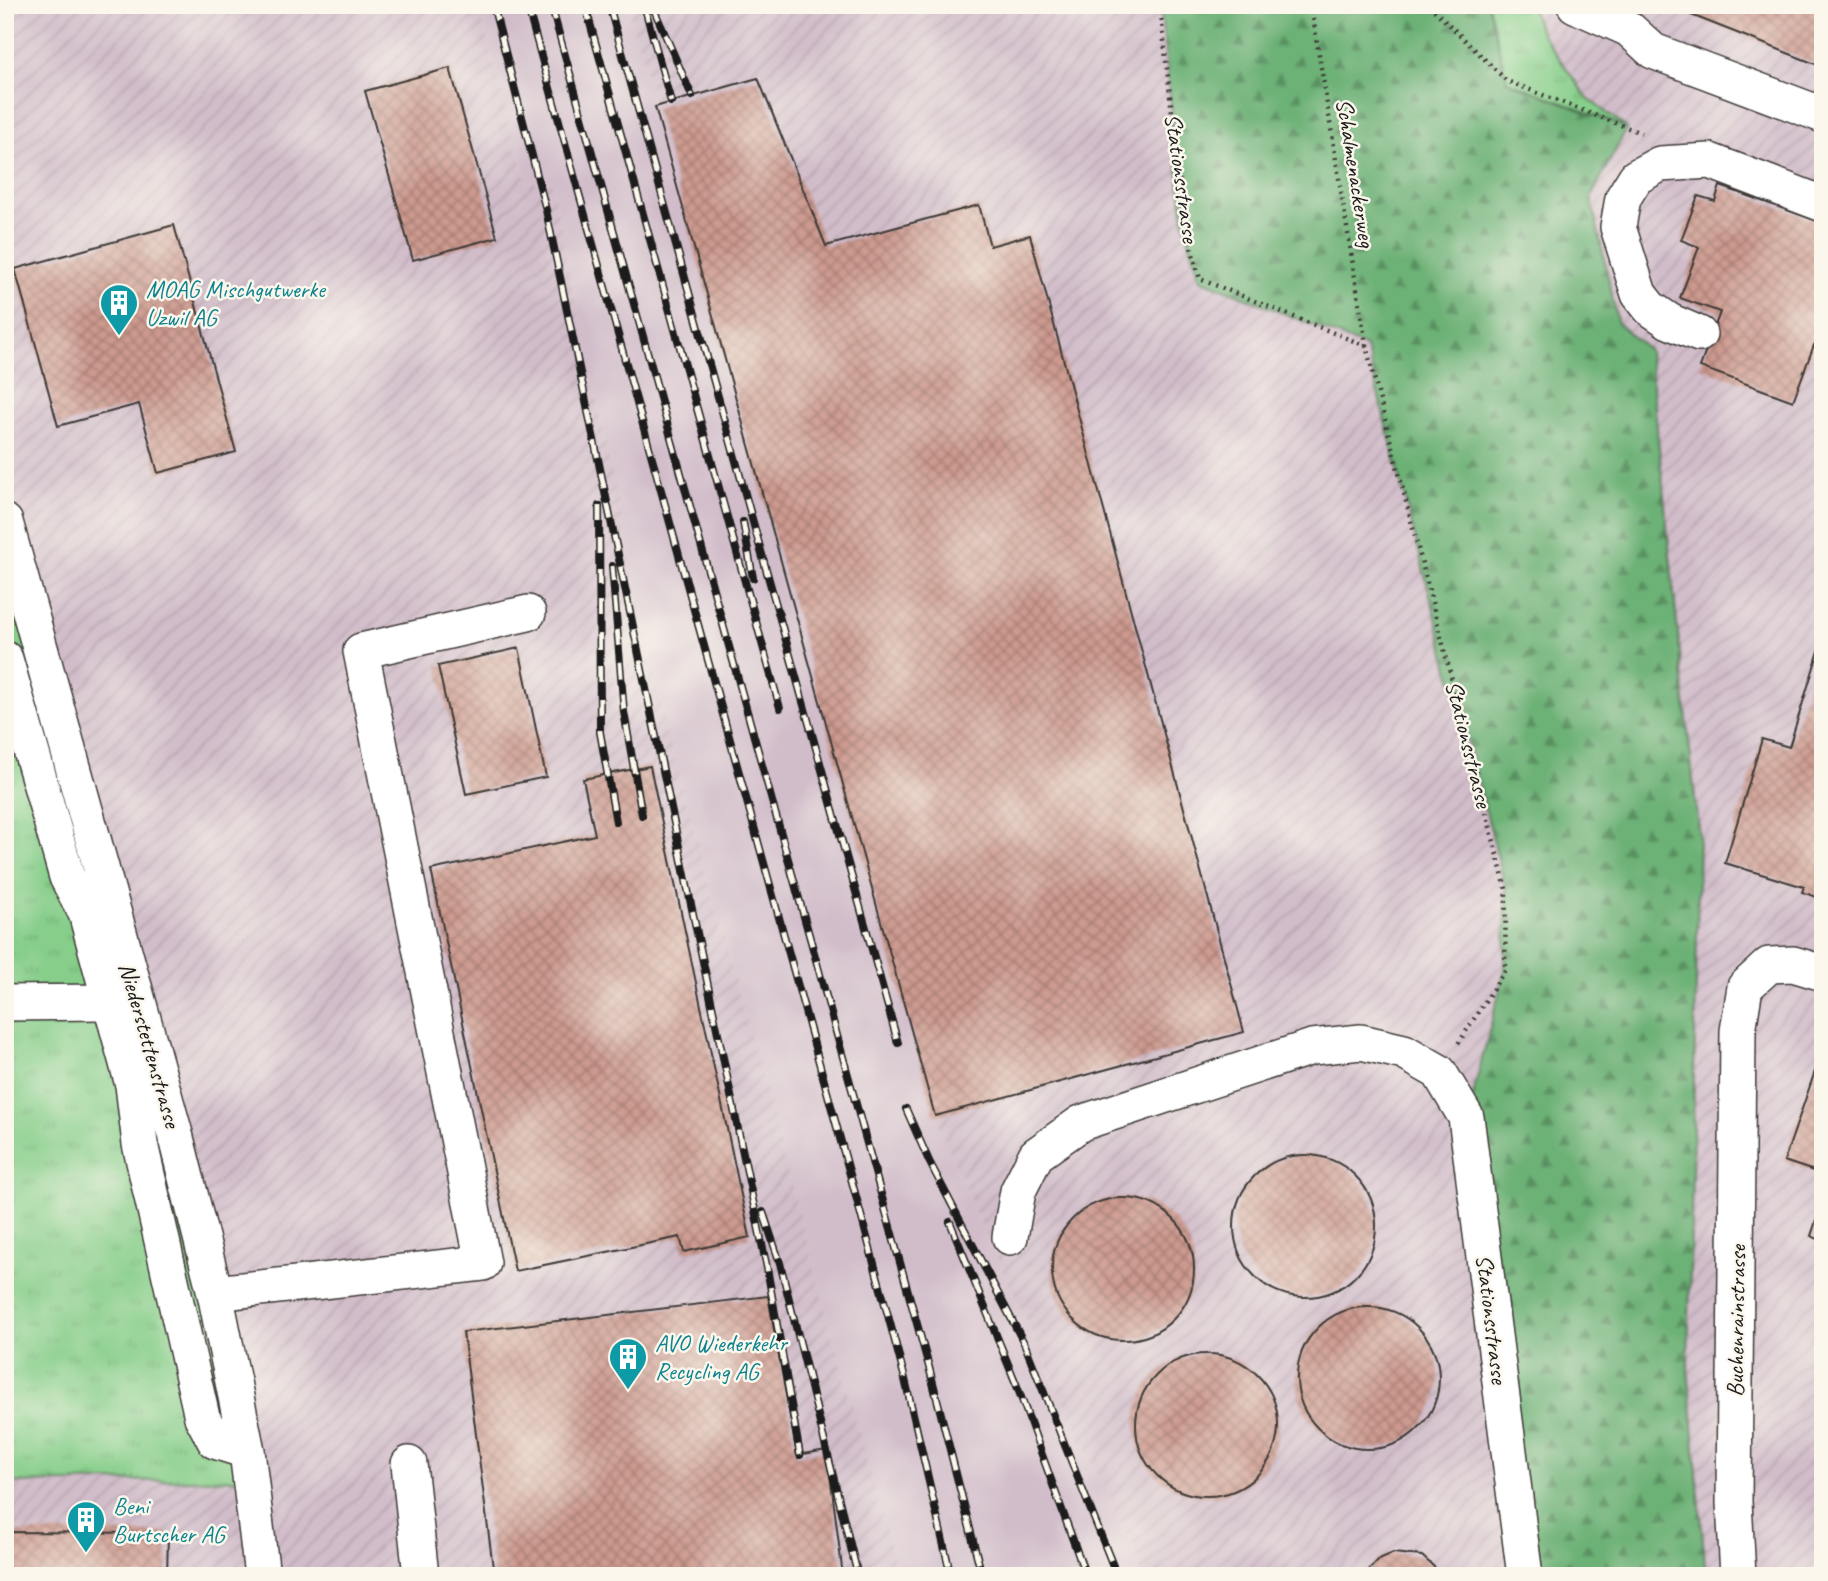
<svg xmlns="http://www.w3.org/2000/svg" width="1828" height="1581" font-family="Caveat,sans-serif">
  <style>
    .industrial { fill: url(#industrial-furrows) }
    .railway { fill: #d1bdca }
    .grass { fill: url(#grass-tufts); stroke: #517553; stroke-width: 2 }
    .forest { fill: url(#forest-firs); stroke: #446649; stroke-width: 2 }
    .building { fill: url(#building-cross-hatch) }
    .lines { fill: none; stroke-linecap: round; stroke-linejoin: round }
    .minor-casing { stroke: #3c3935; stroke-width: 38 }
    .path { stroke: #3c3935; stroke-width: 4.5; stroke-dasharray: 2 5; stroke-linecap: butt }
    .minor { stroke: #fff; stroke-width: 35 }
    .rail-casing { stroke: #1c1c1c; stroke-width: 8 }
    .rail { stroke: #fbf7ec; stroke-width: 5; stroke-dasharray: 16; stroke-linecap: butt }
    .labels { text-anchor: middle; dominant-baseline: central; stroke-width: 5; stroke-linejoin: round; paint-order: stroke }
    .street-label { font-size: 24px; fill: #1c1c1c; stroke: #fbf7ec }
    .culture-label { font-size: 24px; fill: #0d838f; stroke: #fbf7ec; text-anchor: start }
  </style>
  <defs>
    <pattern id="industrial-furrows" width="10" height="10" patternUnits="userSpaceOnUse" patternTransform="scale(1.75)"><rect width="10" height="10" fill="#d1bdca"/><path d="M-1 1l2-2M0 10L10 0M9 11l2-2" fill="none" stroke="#b3a2ad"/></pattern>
    <pattern id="grass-tufts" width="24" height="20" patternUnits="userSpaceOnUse" patternTransform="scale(1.75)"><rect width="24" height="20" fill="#86ce8a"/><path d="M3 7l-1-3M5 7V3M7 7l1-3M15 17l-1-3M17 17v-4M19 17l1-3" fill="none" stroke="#73b076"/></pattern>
    <pattern id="forest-firs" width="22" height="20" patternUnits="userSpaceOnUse" patternTransform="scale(1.75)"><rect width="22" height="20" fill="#6cb176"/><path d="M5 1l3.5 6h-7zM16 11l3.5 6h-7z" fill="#588f60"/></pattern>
    <pattern id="building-cross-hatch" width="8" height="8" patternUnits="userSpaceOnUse" patternTransform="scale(1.75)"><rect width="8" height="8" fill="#cd9a8f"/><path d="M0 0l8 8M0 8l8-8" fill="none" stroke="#a67d74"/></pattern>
  </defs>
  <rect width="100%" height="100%" fill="#fbf7ec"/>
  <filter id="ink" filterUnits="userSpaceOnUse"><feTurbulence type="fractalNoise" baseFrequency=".0143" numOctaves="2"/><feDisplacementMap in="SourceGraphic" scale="14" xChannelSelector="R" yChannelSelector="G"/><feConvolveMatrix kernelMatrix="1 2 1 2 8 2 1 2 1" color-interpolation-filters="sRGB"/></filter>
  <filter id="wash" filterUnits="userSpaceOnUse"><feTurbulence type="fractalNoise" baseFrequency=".00686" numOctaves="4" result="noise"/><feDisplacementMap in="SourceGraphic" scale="28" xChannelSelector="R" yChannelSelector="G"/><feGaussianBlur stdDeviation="1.57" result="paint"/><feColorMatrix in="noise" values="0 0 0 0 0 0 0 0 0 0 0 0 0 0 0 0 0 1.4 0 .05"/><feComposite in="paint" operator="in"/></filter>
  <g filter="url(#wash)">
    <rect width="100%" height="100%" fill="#f0e0c1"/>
    <!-- industrial -->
    <g class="industrial">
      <path d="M 5,5 L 478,5 L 527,183 L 550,180 L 667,732 L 899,1576 L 5,1576 Z"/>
      <path d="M 627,5 L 1160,5 L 1184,222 L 1200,278 L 1366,346 L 1506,889 L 1505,970 L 1466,1117 L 1525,1576 L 1140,1576 L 1133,1549 L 975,1212 L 935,1116 Z"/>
      <path d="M 1539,5 L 1823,5 L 1823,1576 L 1706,1576 L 1688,1368 L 1649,350 L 1618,324 L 1591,197 L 1626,128 L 1588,99 L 1542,34 L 1532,11 L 1540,9 Z"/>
    </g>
    <!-- railway -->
    <path class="railway" d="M 478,5 L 627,5 L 935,1116 L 975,1212 L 1133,1549 L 1140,1576 L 899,1576 L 667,732 L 550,180 L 527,183 Z"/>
    <!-- grass -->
    <g class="grass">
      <path d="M 1488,5 L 1539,5 L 1540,9 L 1532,11 L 1542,34 L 1588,99 L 1627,128 L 1507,81 Z"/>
      <path d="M 5,522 L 250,1479 L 5,1483 Z"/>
    </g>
    <!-- forest -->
    <path class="forest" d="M 1160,5 L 1488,5 L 1507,81 L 1627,128 L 1591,197 L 1618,324 L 1649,350 L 1699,838 L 1688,1368 L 1706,1576 L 1529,1576 L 1471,1102 L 1505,970 L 1506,889 L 1366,347 L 1200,279 L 1184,222 Z"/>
    <g id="blocks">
      <!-- building -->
      <g class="building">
        <path d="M 1666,5 L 1823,5 L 1823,67 Z"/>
        <path d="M 450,68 L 497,237 L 413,260 L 365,91 Z"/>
        <path d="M 758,78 L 826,246 L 979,205 L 990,246 L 1030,235 L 1244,1032 L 935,1116 L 655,107 Z"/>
        <path d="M 1720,186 L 1823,223 L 1823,349 L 1814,345 L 1793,401 L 1700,367 L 1720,312 L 1680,298 L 1699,247 L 1681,240 L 1698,196 L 1715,201 Z"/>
        <path d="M 174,225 L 236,452 L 158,473 L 139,404 L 58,426 L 15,269 Z"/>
        <path d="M 1823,638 L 1823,899 L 1802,892 L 1804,887 L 1725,863 L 1762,739 L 1789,747 Z"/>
        <path d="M 519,648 L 546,777 L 466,794 L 438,666 Z"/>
        <path d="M 650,766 L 750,1237 L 684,1252 L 680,1237 L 515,1271 L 431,870 L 595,835 L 583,779 Z"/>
        <path d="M 1822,1051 L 1823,1051 L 1823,1174 L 1784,1161 Z"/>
        <circle cx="1305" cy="1226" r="71"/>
        <circle cx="1123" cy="1269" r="71"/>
        <path d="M 1822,1203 L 1823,1203 L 1823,1241 L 1811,1236 Z"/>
        <path d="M 768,1296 L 797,1455 L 827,1450 L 843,1576 L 494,1576 L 463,1332 Z"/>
        <circle cx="1368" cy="1378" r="71"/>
        <circle cx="1207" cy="1425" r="71"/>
        <path d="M 5,1532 L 168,1533 L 167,1576 L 5,1576 Z"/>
        <path d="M 1393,1553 L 1422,1556 L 1444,1576 L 1363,1576 L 1379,1559 Z"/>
      </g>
    </g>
  </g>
  <g filter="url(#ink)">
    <use href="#blocks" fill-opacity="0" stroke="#3c3935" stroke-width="2"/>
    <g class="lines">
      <defs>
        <g id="minor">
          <path d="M 1575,5 L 1629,29 L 1653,51 L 1823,115"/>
          <path d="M 1699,334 L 1669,321 L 1650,308 L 1639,294 L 1618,227 L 1623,198 L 1636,177 L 1660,164 L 1710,161 L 1823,204"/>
          <path d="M 5,522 L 175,1134 L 215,1293 L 247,1451 L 262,1576"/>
          <path d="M 5,659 L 67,877 L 86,913 L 133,1085 L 140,1144 L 202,1417 L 215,1441 L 247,1451"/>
          <path d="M 5,1003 L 103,1002 L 132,994"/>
          <path d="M 1010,1237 L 1018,1191 L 1036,1155 L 1081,1123 L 1312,1047 L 1361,1042 L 1404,1052 L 1439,1072 L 1466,1117 L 1525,1576"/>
          <path d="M 215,1293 L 483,1263 L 361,651 L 528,613"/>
          <path d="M 409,1464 L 421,1576"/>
          <path d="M 1738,1576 L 1734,1502 L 1738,1031 L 1745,987 L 1769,965 L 1793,964 L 1823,973"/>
        </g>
      </defs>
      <!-- minor casing -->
      <use href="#minor" class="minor-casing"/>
      <!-- path -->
      <g class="path">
        <path d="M 1160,5 L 1184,222 L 1200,279 L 1366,346 L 1506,889 L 1505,970 L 1458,1044"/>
        <path d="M 1311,5 L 1366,345"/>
        <path d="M 1429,5 L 1507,81 L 1641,133"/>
      </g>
      <!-- minor -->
      <use href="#minor" class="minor"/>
      <defs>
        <g id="rail">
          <path d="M 493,5 L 546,210 L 767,1268 L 800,1455"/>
          <path d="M 527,5 L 854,1189 L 904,1375 L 951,1576"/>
          <path d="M 551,5 L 929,1367 L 982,1576"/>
          <path d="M 585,5 L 780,708"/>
          <path d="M 609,5 L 898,1043"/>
          <path d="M 644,5 L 671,102"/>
          <path d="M 652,5 L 692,96"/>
          <path d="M 599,506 L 600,732 L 616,822"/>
          <path d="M 743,522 L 753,578"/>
          <path d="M 612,566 L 624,712 L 642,815"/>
          <path d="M 906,1109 L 929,1161 L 1025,1345 L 1117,1576"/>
          <path d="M 763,1212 L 780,1263 L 858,1576"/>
          <path d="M 950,1222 L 1017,1386 L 1086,1576"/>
        </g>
      </defs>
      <!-- rail casing -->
      <use href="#rail" class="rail-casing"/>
      <!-- rail -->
      <use href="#rail" class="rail"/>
    </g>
  </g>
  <!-- icons -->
  <defs>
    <symbol id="building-pin" viewBox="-11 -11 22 30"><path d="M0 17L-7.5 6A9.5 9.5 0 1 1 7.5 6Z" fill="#0f9aa8" stroke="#fbf7ec"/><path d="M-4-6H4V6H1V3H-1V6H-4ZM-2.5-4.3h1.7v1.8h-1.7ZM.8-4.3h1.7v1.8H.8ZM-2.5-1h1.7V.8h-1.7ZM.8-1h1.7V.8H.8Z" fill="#fff"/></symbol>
  </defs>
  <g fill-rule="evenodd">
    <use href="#building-pin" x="97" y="281" width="44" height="60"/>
    <use href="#building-pin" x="606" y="1335" width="44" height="60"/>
    <use href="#building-pin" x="64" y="1498" width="44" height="60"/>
  </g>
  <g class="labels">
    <!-- street labels -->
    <g class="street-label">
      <text transform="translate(1356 173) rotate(81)">Schalmenackerweg</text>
      <text transform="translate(1182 178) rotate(82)">Stationsstrasse</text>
      <text transform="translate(1469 744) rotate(76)">Stationsstrasse</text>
      <text transform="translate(150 1045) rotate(74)">Niederstettenstrasse</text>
      <text transform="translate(1492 1319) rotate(83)">Stationsstrasse</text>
      <text transform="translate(1736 1321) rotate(-89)">Buchenrainstrasse</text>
    </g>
    <!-- culture labels -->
    <g class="culture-label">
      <text x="146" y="289">MOAG Mischgutwerke<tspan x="146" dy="28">Uzwil AG</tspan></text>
      <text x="655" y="1343">AVO Wiederkehr<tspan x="655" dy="28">Recycling AG</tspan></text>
      <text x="113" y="1506">Beni<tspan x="113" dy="28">Burtscher AG</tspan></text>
    </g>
  </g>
  <!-- margin -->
  <rect width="1828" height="1581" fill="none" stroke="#fbf7ec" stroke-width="28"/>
</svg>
